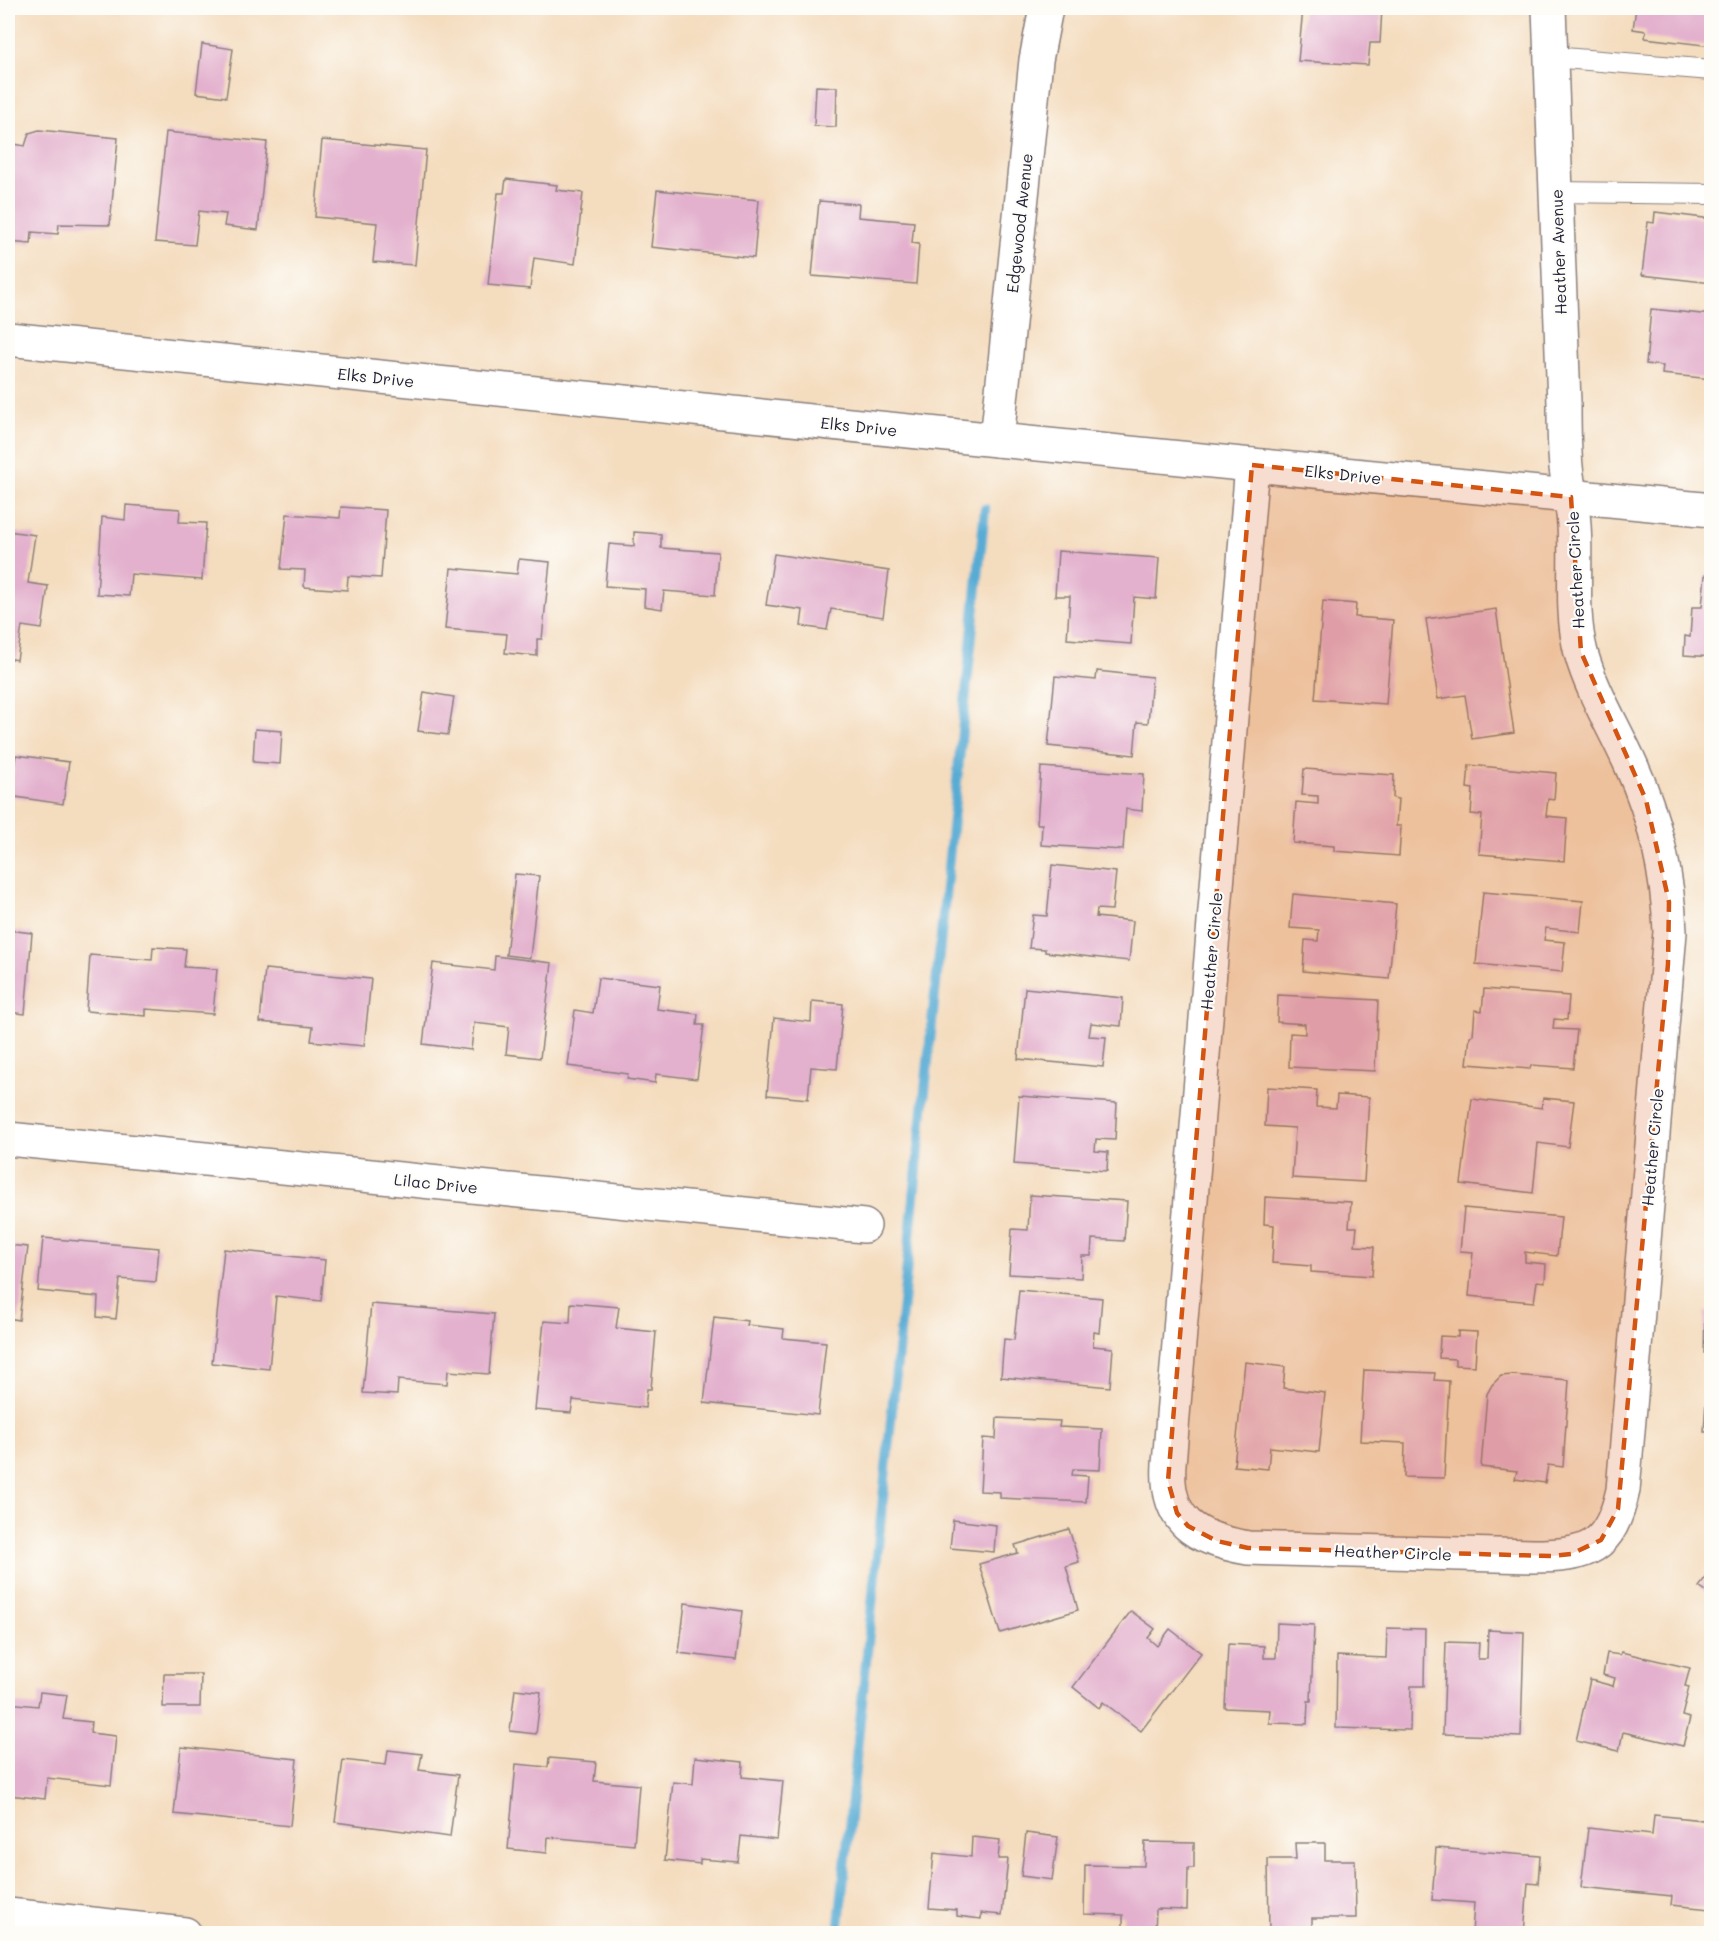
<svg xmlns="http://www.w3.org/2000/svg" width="1719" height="1941" font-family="Mali,sans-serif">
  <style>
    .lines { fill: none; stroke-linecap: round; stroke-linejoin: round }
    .stream { stroke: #58acd4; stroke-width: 10 }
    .building { fill: #e3b0cd }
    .service-casing { stroke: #8b7f7c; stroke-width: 22 }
    .minor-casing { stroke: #8b7f7c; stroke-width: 36 }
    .secondary-casing { stroke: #8b7f7c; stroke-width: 36 }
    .service { stroke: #fff; stroke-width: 20 }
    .minor { stroke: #fff; stroke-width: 33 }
    .secondary { stroke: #fff; stroke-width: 33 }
    .marked { fill: #d45411; fill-opacity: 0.2; stroke: #d45411; stroke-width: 4.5; stroke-dasharray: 12 8; stroke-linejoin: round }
    .labels { text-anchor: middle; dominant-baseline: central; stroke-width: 4.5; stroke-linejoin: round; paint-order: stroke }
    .street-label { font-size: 16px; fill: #22223b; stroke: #fdfcf7 }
  </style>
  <rect width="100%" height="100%" fill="#fdfcf7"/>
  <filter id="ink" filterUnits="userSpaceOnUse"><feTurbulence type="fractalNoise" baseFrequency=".0167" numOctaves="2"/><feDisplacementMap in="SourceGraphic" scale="12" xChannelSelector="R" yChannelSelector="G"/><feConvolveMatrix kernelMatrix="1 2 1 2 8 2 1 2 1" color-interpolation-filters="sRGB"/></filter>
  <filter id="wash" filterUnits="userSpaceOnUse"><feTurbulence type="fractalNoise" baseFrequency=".008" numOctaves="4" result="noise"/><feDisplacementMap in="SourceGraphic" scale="24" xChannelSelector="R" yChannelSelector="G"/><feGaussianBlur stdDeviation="1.35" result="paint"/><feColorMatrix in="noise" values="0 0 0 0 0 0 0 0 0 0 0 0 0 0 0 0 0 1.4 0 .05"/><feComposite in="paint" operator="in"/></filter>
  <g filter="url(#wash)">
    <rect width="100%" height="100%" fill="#f4dcbe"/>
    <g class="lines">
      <!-- stream -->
      <path class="stream" d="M 838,1934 L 985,509"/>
    </g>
    <g id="blocks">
      <!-- building -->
      <g class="building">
        <path d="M 898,8 L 923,8 L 923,13 L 898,10 Z"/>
        <path d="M 1303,8 L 1382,8 L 1380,43 L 1370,43 L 1368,65 L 1298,61 Z"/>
        <path d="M 1636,8 L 1712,8 L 1712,46 L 1645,38 L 1646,31 L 1633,29 Z"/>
        <path d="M 202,44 L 233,49 L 226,97 L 196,93 Z"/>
        <path d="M 816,86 L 837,87 L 836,127 L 814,126 Z"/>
        <path d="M 39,130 L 118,138 L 110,225 L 59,224 L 58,234 L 32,232 L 31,244 L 8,242 L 8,143 L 25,146 L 29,133 Z"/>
        <path d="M 166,132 L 267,142 L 258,230 L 224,226 L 226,214 L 199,211 L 195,245 L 155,242 Z"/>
        <path d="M 322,140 L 426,150 L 415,265 L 373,262 L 377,223 L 315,217 Z"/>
        <path d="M 506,179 L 557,185 L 556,190 L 583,193 L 575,264 L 534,258 L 530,289 L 488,285 L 498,193 L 504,193 Z"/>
        <path d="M 657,190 L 759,200 L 754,258 L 651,247 Z"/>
        <path d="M 819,201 L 859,204 L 858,217 L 914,222 L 912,243 L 919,244 L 916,284 L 812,276 Z"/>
        <path d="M 1655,212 L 1712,219 L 1712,283 L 1642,275 L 1648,222 L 1654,223 Z"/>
        <path d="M 1651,309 L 1712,315 L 1712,379 L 1662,374 L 1663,366 L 1646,364 Z"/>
        <path d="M 126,505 L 180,509 L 179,522 L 206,523 L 202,580 L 131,574 L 129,596 L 97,594 L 102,517 L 125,520 Z"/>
        <path d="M 341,507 L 386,510 L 381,578 L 348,576 L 347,590 L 304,587 L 305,570 L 281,569 L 287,514 L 340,518 Z"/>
        <path d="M 8,531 L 35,535 L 28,583 L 48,586 L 42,629 L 22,626 L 17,660 L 8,658 Z"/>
        <path d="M 634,532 L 661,534 L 661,548 L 718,552 L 715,595 L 664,591 L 662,609 L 644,606 L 645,589 L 605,586 L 609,544 L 634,546 Z"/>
        <path d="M 1058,551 L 1159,558 L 1156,599 L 1134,597 L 1131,644 L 1067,639 L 1070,596 L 1055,596 Z"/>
        <path d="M 774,554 L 889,571 L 883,617 L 831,609 L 827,630 L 801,626 L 803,610 L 766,605 Z"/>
        <path d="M 519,559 L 550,562 L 542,639 L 537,639 L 537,656 L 505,653 L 507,634 L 445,629 L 451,568 L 517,574 Z"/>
        <path d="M 1705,575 L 1712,576 L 1712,657 L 1684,655 L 1685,636 L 1690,637 L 1692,607 L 1702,607 Z"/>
        <path d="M 1323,601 L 1356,604 L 1355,617 L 1393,620 L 1386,704 L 1315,699 Z"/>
        <path d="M 1496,609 L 1514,733 L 1472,739 L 1465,695 L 1438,699 L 1426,619 Z"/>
        <path d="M 1097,671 L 1152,677 L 1148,723 L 1137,722 L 1134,755 L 1048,746 L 1055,676 L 1096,680 Z"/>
        <path d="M 424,692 L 454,697 L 448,735 L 418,731 Z"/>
        <path d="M 255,729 L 282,731 L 280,764 L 253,762 Z"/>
        <path d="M 16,755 L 69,762 L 63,804 L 9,796 Z"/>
        <path d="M 1469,765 L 1556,773 L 1554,800 L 1548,799 L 1546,816 L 1567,818 L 1564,861 L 1479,854 L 1482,815 L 1471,814 L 1473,789 L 1467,788 Z"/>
        <path d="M 1041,767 L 1144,774 L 1142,811 L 1126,809 L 1123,850 L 1041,845 L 1042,824 L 1037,824 Z"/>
        <path d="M 1304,769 L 1394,775 L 1393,798 L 1398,799 L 1396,826 L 1401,826 L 1399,856 L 1334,851 L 1334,846 L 1293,843 L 1296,802 L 1318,804 L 1318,796 L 1302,795 Z"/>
        <path d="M 1052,865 L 1116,872 L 1112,910 L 1097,909 L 1096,917 L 1133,921 L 1129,961 L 1045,952 L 1045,949 L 1029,948 L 1033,915 L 1047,916 Z"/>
        <path d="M 515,874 L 539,876 L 530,958 L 506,955 Z"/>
        <path d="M 1483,892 L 1583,901 L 1580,932 L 1546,928 L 1544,940 L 1565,942 L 1562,972 L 1476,964 Z"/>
        <path d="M 1293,894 L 1396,904 L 1389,979 L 1303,971 L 1305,940 L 1318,941 L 1319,930 L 1290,928 Z"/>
        <path d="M 8,930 L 32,933 L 25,1014 L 8,1012 Z"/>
        <path d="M 153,947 L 186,949 L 184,967 L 217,969 L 213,1014 L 146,1009 L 146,1016 L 86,1011 L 90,955 L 152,960 Z"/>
        <path d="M 495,956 L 552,963 L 540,1058 L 506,1054 L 509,1027 L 474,1023 L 471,1050 L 423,1044 L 433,963 L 494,970 Z"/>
        <path d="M 265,969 L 371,979 L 364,1046 L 311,1041 L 313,1027 L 260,1022 Z"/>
        <path d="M 598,978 L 660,985 L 657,1009 L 698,1014 L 697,1025 L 704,1025 L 697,1079 L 656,1074 L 655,1083 L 627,1079 L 628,1074 L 568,1066 L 575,1010 L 593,1013 Z"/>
        <path d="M 1025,988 L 1123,998 L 1121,1026 L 1091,1023 L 1089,1036 L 1106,1037 L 1103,1067 L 1018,1059 Z"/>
        <path d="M 1484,989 L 1569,996 L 1567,1020 L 1554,1019 L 1553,1029 L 1577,1030 L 1573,1068 L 1531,1065 L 1530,1069 L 1467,1064 L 1470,1036 L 1473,1035 L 1475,1010 L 1482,1011 Z"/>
        <path d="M 1278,995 L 1378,1000 L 1375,1071 L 1289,1067 L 1290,1033 L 1305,1034 L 1305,1024 L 1277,1022 Z"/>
        <path d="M 812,1001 L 843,1004 L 837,1069 L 811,1067 L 808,1099 L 767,1095 L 774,1018 L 811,1022 Z"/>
        <path d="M 1267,1087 L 1317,1090 L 1316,1107 L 1336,1108 L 1337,1095 L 1369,1097 L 1364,1182 L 1292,1178 L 1295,1128 L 1265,1126 Z"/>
        <path d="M 1019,1096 L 1117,1103 L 1115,1140 L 1096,1139 L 1095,1151 L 1108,1152 L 1107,1171 L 1014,1164 Z"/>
        <path d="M 1543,1098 L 1574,1101 L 1568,1147 L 1538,1143 L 1533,1193 L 1461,1184 L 1472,1099 L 1542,1108 Z"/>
        <path d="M 1030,1195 L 1127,1201 L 1124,1241 L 1092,1239 L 1091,1256 L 1082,1256 L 1081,1278 L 1009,1274 L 1012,1229 L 1028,1230 Z"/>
        <path d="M 1265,1197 L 1351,1202 L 1349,1227 L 1357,1227 L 1355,1246 L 1374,1247 L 1372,1276 L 1311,1272 L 1311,1266 L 1272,1263 L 1274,1225 L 1264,1224 Z"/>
        <path d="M 1464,1208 L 1561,1217 L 1557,1256 L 1525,1252 L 1525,1262 L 1546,1264 L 1545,1282 L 1537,1281 L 1534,1302 L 1469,1296 L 1473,1252 L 1460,1251 Z"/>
        <path d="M 43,1238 L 159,1248 L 156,1282 L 120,1279 L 116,1319 L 97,1317 L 98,1297 L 38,1291 Z"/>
        <path d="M 8,1245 L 28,1247 L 19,1320 L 8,1318 Z"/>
        <path d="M 224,1249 L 325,1260 L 321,1301 L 276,1296 L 269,1369 L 212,1363 Z"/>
        <path d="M 1019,1290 L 1102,1298 L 1099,1333 L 1094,1332 L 1093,1346 L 1113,1348 L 1110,1387 L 1001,1377 L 1004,1339 L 1014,1340 Z"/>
        <path d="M 571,1303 L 619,1307 L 616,1328 L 656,1332 L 651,1389 L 647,1389 L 645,1408 L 573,1400 L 571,1413 L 535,1410 L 544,1321 L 570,1323 Z"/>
        <path d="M 371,1304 L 494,1314 L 489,1374 L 448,1371 L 447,1384 L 398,1380 L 397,1395 L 363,1393 Z"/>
        <path d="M 1705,1312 L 1712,1312 L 1712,1353 L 1704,1353 Z"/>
        <path d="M 714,1317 L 748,1321 L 747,1325 L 784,1329 L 783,1338 L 826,1342 L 818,1415 L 704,1403 Z"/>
        <path d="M 1458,1331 L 1477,1332 L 1475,1366 L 1455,1365 L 1455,1359 L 1439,1358 L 1440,1336 L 1458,1337 Z"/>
        <path d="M 1245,1362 L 1285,1367 L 1283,1388 L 1325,1393 L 1319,1452 L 1270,1447 L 1268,1469 L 1234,1466 Z"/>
        <path d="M 1364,1370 L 1435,1373 L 1434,1380 L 1449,1381 L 1444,1478 L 1404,1477 L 1405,1443 L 1360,1441 Z"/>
        <path d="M 1513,1375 L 1569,1380 L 1563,1467 L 1548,1465 L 1545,1483 L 1515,1479 L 1517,1471 L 1481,1467 L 1487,1394 L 1492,1385 L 1501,1376 Z"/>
        <path d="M 1706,1401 L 1712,1401 L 1712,1432 L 1704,1432 Z"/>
        <path d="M 997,1418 L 1060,1421 L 1059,1427 L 1102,1429 L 1100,1470 L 1073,1469 L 1072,1475 L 1088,1476 L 1086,1502 L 1000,1498 L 1000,1492 L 980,1491 L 983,1438 L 996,1439 Z"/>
        <path d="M 953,1520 L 996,1525 L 994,1552 L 950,1548 Z"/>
        <path d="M 1069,1529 L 1079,1562 L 1066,1566 L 1078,1610 L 1000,1633 L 979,1564 L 1018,1553 L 1015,1545 Z"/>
        <path d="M 1712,1570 L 1712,1596 L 1699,1587 Z"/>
        <path d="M 685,1603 L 742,1611 L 736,1660 L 679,1653 Z"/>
        <path d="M 1131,1611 L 1155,1629 L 1148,1638 L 1157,1646 L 1170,1629 L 1201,1653 L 1141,1731 L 1103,1702 L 1099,1708 L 1073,1687 Z"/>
        <path d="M 1277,1623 L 1314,1625 L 1311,1701 L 1308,1701 L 1307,1724 L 1269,1723 L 1270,1710 L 1225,1708 L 1228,1644 L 1264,1646 L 1264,1658 L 1276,1658 Z"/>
        <path d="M 1387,1628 L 1425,1629 L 1424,1686 L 1411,1686 L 1410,1730 L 1336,1728 L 1337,1656 L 1386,1658 Z"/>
        <path d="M 1488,1630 L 1524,1632 L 1521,1737 L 1443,1734 L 1446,1642 L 1479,1643 L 1478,1659 L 1487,1659 Z"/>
        <path d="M 1621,1652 L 1690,1668 L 1685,1686 L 1689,1687 L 1682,1716 L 1690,1718 L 1683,1746 L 1623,1732 L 1619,1751 L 1576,1741 L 1590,1680 L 1613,1686 L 1615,1678 L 1603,1675 L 1607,1653 L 1620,1655 Z"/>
        <path d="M 164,1674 L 201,1674 L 200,1707 L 163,1707 Z"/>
        <path d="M 515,1689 L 541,1692 L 536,1734 L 510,1731 Z"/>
        <path d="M 40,1692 L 67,1695 L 63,1719 L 91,1722 L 90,1733 L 116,1736 L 111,1785 L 47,1778 L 45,1799 L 8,1795 L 8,1703 L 38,1706 Z"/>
        <path d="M 181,1747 L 297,1759 L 290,1826 L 174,1814 Z"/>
        <path d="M 388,1750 L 422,1754 L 419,1770 L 458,1775 L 450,1837 L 335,1822 L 343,1760 L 386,1765 Z"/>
        <path d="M 695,1757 L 743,1762 L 742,1777 L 783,1781 L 777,1840 L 741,1836 L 738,1862 L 700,1859 L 700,1864 L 665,1860 L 673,1782 L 693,1784 Z"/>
        <path d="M 549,1758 L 596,1762 L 594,1781 L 639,1785 L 634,1845 L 548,1837 L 547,1853 L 508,1849 L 516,1764 L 548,1767 Z"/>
        <path d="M 1654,1815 L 1712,1821 L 1712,1894 L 1710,1909 L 1671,1905 L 1672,1896 L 1581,1887 L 1588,1828 L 1652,1835 Z"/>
        <path d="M 1026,1833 L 1058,1837 L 1052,1880 L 1021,1876 Z"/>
        <path d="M 972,1837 L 1000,1840 L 998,1859 L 1008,1859 L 1002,1915 L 981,1913 L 981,1919 L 957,1916 L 957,1910 L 929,1908 L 934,1853 L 971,1857 Z"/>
        <path d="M 1145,1842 L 1194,1843 L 1194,1868 L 1188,1868 L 1187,1910 L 1156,1909 L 1155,1933 L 1123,1932 L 1123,1915 L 1084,1914 L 1085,1865 L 1144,1866 Z"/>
        <path d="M 1295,1843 L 1325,1843 L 1325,1860 L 1355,1860 L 1356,1918 L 1312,1918 L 1312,1934 L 1269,1934 L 1268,1859 L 1296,1859 Z"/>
        <path d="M 1436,1848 L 1540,1856 L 1538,1884 L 1528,1883 L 1524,1934 L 1472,1934 L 1474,1903 L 1432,1900 Z"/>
      </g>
    </g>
  </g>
  <g filter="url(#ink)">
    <use href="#blocks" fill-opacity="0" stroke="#8b7f7c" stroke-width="1.5"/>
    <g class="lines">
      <defs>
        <g id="service">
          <path d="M 1551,57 L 1712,70"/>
          <path d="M 1556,192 L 1712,194"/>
        </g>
        <g id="minor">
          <path d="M 997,440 L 1036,60 L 1046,8"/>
          <path d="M 1252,465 L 1169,1464 C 1165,1522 1196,1539 1248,1548 L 1532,1556 C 1588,1556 1610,1549 1623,1490 L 1670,932 C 1668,874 1655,818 1631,765 C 1614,727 1592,692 1581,653 C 1570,611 1577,568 1574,525 C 1573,506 1568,486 1566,467 C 1564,445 1564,424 1564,403 L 1549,8"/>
          <path d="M 8,1139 L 864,1226"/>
          <path d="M 8,1915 L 185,1934"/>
        </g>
        <path id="secondary" d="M 8,339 L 997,440 L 1712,510"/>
      </defs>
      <!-- service casing -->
      <use href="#service" class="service-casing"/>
      <!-- minor casing -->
      <use href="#minor" class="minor-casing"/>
      <!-- secondary casing -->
      <use href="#secondary" class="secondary-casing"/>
      <!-- service -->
      <use href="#service" class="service"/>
      <!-- minor -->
      <use href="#minor" class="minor"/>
      <!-- secondary -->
      <use href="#secondary" class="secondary"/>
    </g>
  </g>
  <!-- marked area -->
  <path class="marked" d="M 1252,465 L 1571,497 L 1581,652 L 1646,800 L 1669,902 L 1668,964 L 1618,1509 L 1601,1540 L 1571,1554 L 1552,1556 L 1248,1548 L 1217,1541 L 1188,1526 L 1177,1513 L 1168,1481 Z"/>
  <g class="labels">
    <!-- street labels -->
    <g class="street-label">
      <text transform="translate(1019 223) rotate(-84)">Edgewood Avenue</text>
      <text transform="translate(1558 252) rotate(-92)">Heather Avenue</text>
      <text transform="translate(376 377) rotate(6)">Elks Drive</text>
      <text transform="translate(859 426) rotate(6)">Elks Drive</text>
      <text transform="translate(1343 474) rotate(6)">Elks Drive</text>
      <text transform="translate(1575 570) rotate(-93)">Heather Circle</text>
      <text transform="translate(1211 951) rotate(-85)">Heather Circle</text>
      <text transform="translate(1652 1147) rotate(-85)">Heather Circle</text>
      <text transform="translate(436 1183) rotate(6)">Lilac Drive</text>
      <text transform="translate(1393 1552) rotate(2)">Heather Circle</text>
    </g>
  </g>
  <!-- margin -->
  <rect width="1719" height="1941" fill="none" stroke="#fdfcf7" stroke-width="30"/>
</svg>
